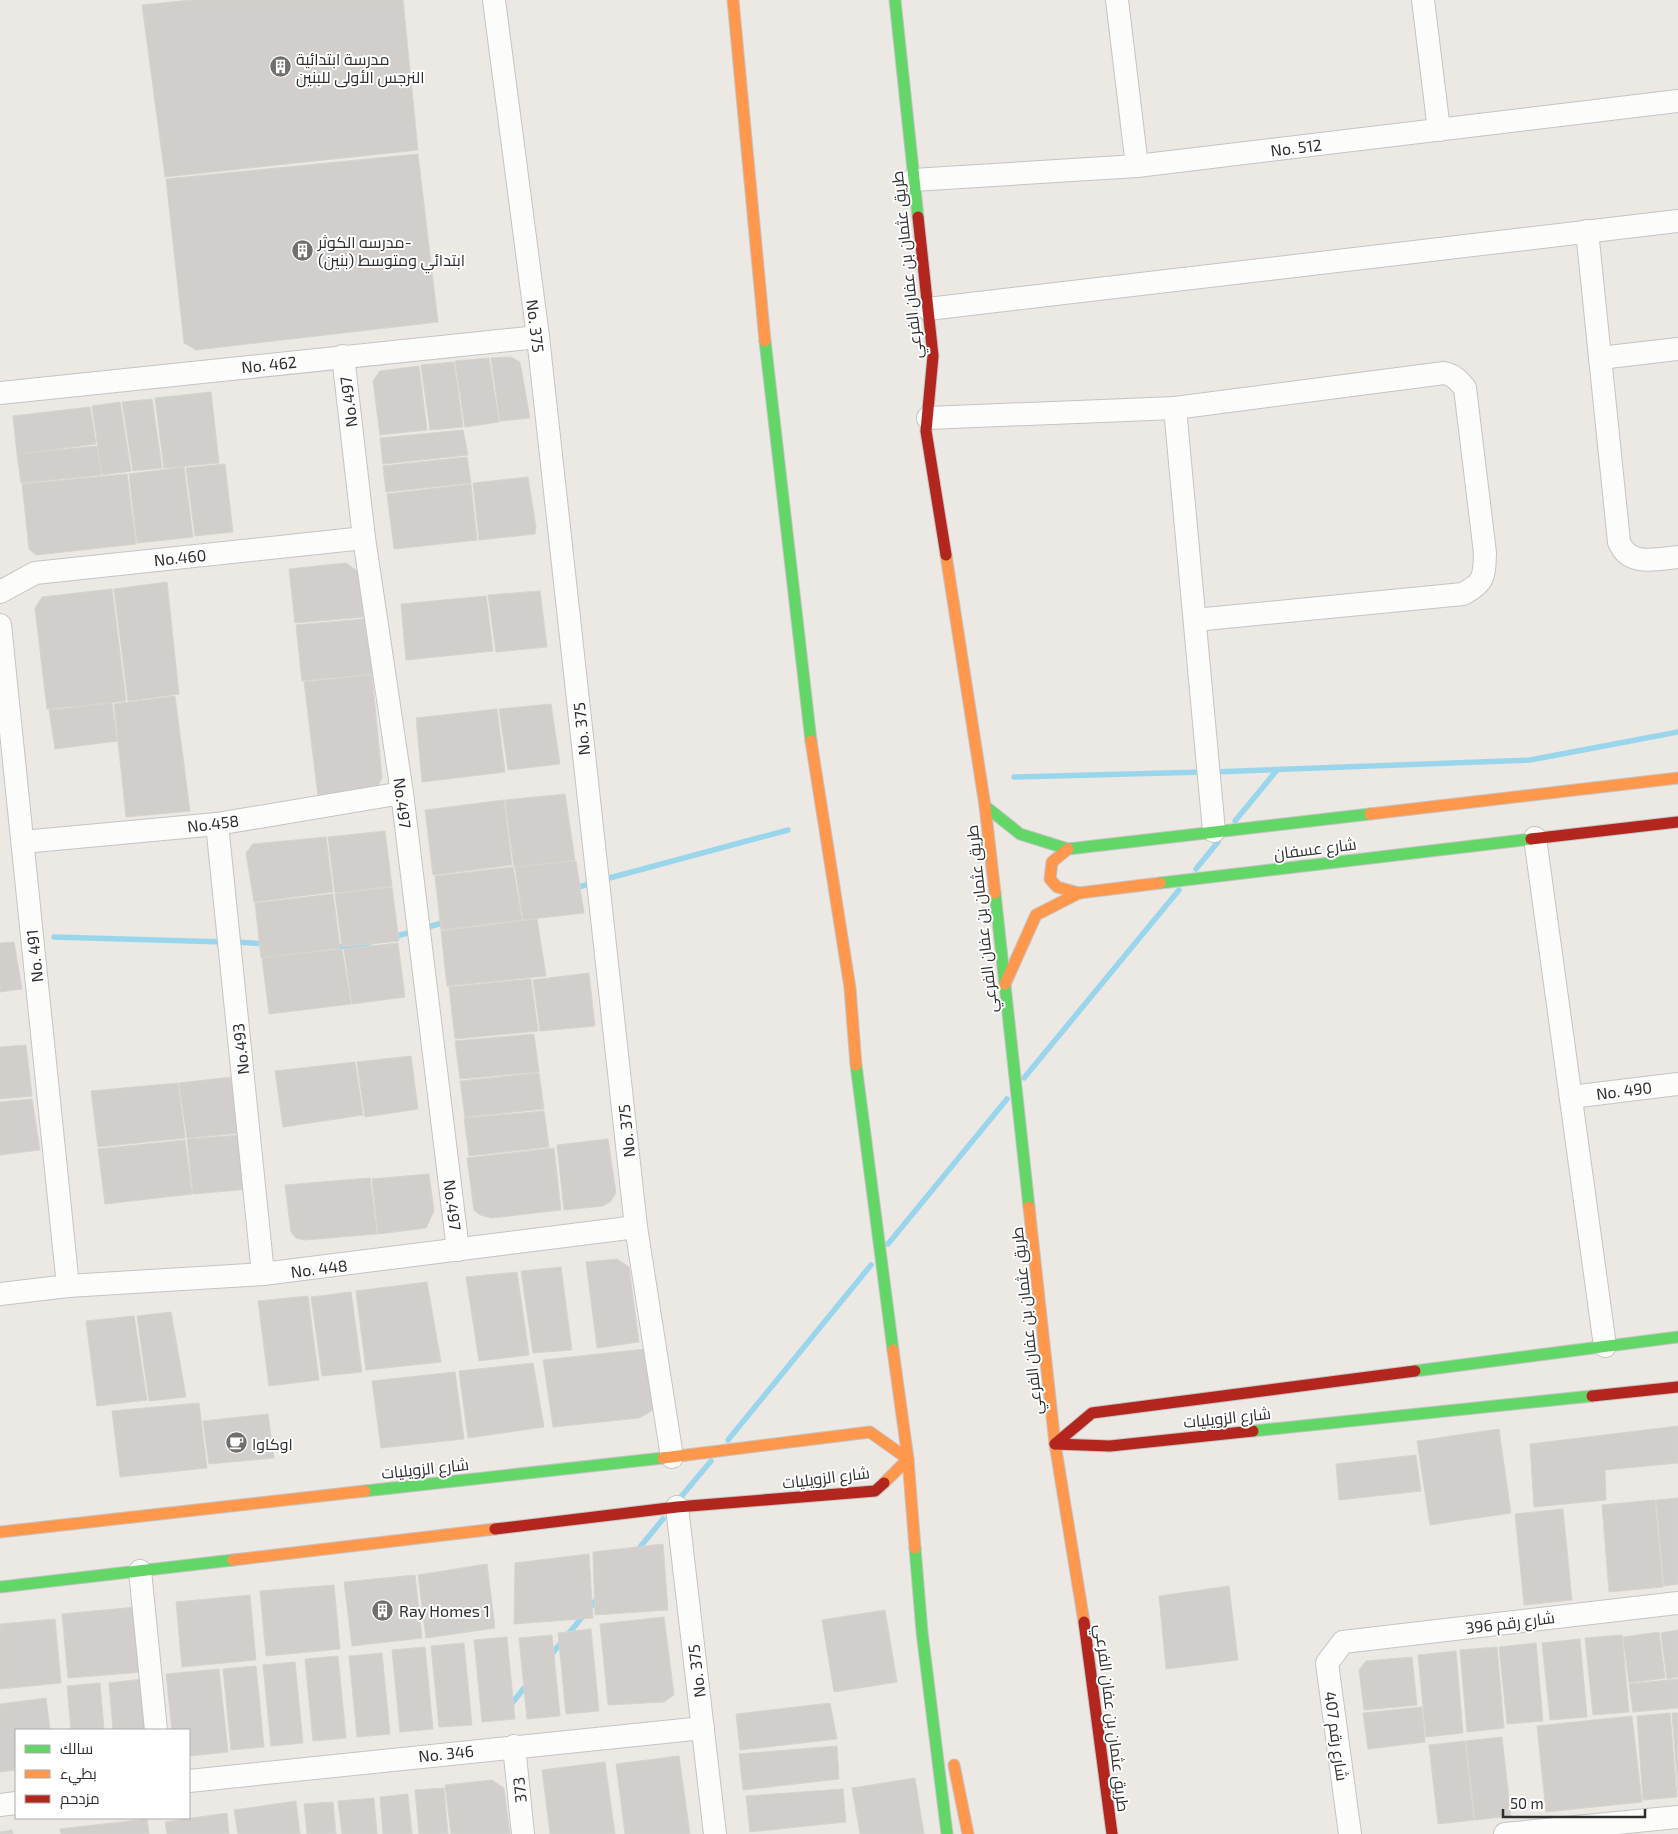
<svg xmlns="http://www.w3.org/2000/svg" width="1678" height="1834" font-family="'Exo 2',Cairo,sans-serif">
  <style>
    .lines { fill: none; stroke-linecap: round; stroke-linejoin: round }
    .stream { stroke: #99d6ec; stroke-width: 5.5 }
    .building { fill: #d1cecb; stroke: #d7d4d0 }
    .street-casing { stroke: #c5c4c5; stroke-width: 24 }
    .fast-casing { stroke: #c5c4c5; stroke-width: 13 }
    .slow-casing { stroke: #c5c4c5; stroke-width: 13 }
    .jam-casing { stroke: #c5c4c5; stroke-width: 13 }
    .street { stroke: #fcfcfb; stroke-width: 22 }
    .fast { stroke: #63d668; stroke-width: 11 }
    .slow { stroke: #ff974d; stroke-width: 11 }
    .jam { stroke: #b3261e; stroke-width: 11 }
    .labels { text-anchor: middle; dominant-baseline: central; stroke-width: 4; stroke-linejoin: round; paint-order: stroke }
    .poi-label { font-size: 16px; fill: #2e2e2e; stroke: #fff; text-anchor: start }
    .street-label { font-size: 16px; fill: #2e2e2e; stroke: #fff }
  </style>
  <rect width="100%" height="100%" fill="#ece8e4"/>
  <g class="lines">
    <!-- stream -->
    <g class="stream">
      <path d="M 1213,772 L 1530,760 L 1678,732"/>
      <path d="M 1014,777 L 1204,772"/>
      <path d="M 1235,821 L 1277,770"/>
      <path d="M 1196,869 L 1218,842"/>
      <path d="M 602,880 L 788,830"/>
      <path d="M 574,888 L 594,883"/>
      <path d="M 424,928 L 446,922"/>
      <path d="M 54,937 L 225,942"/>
      <path d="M 393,937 L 415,931"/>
      <path d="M 234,942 L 267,944"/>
      <path d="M 334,946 L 357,947 L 369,943"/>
      <path d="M 1024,1078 L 1179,890"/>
      <path d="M 888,1244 L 1007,1099"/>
      <path d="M 728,1440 L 871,1265"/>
      <path d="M 680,1498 L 711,1461"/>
      <path d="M 636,1552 L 663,1519"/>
      <path d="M 550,1656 L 598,1598"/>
      <path d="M 509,1707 L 528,1683"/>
    </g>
  </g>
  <!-- building -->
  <g class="building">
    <path d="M 191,0 L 403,0 L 418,150 L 165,177 L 142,5 Z"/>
    <path d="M 418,154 L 438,322 L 196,350 L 184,343 L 166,179 Z"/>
    <path d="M 511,357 L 520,362 L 530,418 L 500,421 L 491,358 Z"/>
    <path d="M 489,358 L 499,422 L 465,427 L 455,361 Z"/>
    <path d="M 454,362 L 463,427 L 430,430 L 421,365 Z"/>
    <path d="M 419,366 L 427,430 L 380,435 L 373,381 L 380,371 Z"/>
    <path d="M 211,392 L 219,463 L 164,468 L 155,398 Z"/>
    <path d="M 152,399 L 162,468 L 133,471 L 122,402 Z"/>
    <path d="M 120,402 L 131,471 L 102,475 L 92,406 Z"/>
    <path d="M 90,407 L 96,444 L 17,454 L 13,416 Z"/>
    <path d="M 463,430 L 468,455 L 383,464 L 380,438 Z"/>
    <path d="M 97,446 L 101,475 L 21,483 L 17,454 Z"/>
    <path d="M 467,457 L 471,483 L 386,492 L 383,466 Z"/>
    <path d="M 225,464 L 233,532 L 195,536 L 186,468 Z"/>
    <path d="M 184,467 L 193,537 L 137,543 L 129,474 Z"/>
    <path d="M 127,474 L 136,544 L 36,555 L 29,549 L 22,484 Z"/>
    <path d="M 528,477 L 536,527 L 535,534 L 479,540 L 473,483 Z"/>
    <path d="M 471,484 L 477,540 L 394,549 L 387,494 Z"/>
    <path d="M 346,563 L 360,573 L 364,617 L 295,623 L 289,569 Z"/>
    <path d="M 167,582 L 179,694 L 128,701 L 114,589 Z"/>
    <path d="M 112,589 L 126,701 L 47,709 L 35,608 L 42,597 Z"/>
    <path d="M 540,591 L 547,647 L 496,652 L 488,595 Z"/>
    <path d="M 486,596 L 493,651 L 406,660 L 401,604 Z"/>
    <path d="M 364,619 L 373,674 L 302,681 L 296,625 Z"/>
    <path d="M 372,675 L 382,777 L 378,786 L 370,789 L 318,796 L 304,682 Z"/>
    <path d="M 175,696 L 190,811 L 126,817 L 114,704 Z"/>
    <path d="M 112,703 L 117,741 L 55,749 L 49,710 Z"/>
    <path d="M 551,704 L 560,764 L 508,770 L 499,709 Z"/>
    <path d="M 497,709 L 505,772 L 422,782 L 416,718 Z"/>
    <path d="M 565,794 L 575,860 L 514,867 L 505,800 Z"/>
    <path d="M 504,800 L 512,865 L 433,875 L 425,810 Z"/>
    <path d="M 385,831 L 392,886 L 335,893 L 328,837 Z"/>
    <path d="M 326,837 L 333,892 L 254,902 L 246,853 L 253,844 Z"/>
    <path d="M 576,861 L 584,913 L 523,920 L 515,867 Z"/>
    <path d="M 513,867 L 522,920 L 441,930 L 435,876 Z"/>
    <path d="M 392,887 L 399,941 L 342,947 L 335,894 Z"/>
    <path d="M 333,894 L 340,948 L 261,958 L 255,903 Z"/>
    <path d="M 537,919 L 546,976 L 447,986 L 441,931 Z"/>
    <path d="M 14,942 L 22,989 L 0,992 L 0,943 Z"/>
    <path d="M 398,943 L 405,997 L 352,1004 L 344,949 Z"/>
    <path d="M 342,949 L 351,1004 L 269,1014 L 262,958 Z"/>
    <path d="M 589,973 L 595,1026 L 540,1031 L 533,980 Z"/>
    <path d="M 531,979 L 538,1031 L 455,1039 L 449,987 Z"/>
    <path d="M 534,1034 L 539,1072 L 460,1079 L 455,1041 Z"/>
    <path d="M 26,1045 L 32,1096 L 0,1099 L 0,1047 Z"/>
    <path d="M 411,1056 L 418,1109 L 365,1117 L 357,1062 Z"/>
    <path d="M 355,1062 L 363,1115 L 283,1127 L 275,1071 Z"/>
    <path d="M 539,1073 L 544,1109 L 465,1117 L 460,1081 Z"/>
    <path d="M 232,1077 L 241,1133 L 187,1138 L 179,1083 Z"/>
    <path d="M 178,1083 L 185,1138 L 98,1147 L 91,1091 Z"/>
    <path d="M 32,1099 L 40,1150 L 0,1155 L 0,1102 Z"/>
    <path d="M 544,1111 L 549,1147 L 469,1156 L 464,1118 Z"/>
    <path d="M 242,1135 L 250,1189 L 193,1194 L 187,1139 Z"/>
    <path d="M 608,1139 L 616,1193 L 610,1202 L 603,1206 L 564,1210 L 557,1145 Z"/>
    <path d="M 185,1140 L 192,1194 L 105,1204 L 98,1149 Z"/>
    <path d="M 554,1148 L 561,1210 L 492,1218 L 480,1215 L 474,1210 L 467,1158 Z"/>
    <path d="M 429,1174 L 434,1211 L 426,1228 L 378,1234 L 372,1179 Z"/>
    <path d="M 370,1178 L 377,1234 L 305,1240 L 296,1238 L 291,1232 L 285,1185 Z"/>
    <path d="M 617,1259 L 629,1267 L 639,1342 L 597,1348 L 586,1262 Z"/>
    <path d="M 561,1267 L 572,1350 L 533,1353 L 521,1271 Z"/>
    <path d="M 517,1272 L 529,1355 L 479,1361 L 466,1277 Z"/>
    <path d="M 427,1282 L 441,1362 L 366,1370 L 356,1291 Z"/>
    <path d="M 351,1292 L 362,1372 L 322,1376 L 311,1297 Z"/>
    <path d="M 308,1296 L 319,1380 L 269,1386 L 258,1301 Z"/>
    <path d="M 171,1312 L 186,1397 L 149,1401 L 137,1316 Z"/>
    <path d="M 134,1316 L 147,1400 L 97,1406 L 86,1321 Z"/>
    <path d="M 645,1349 L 655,1409 L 639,1418 L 553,1427 L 543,1360 Z"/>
    <path d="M 533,1363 L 544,1427 L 468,1438 L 459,1371 Z"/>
    <path d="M 455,1372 L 464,1439 L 381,1448 L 372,1381 Z"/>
    <path d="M 199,1403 L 207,1468 L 120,1477 L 112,1411 Z"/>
    <path d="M 268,1414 L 274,1458 L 209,1464 L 203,1421 Z"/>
    <path d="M 1678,1426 L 1678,1463 L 1605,1470 L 1606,1500 L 1534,1507 L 1530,1444 Z"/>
    <path d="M 1499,1429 L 1511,1513 L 1430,1525 L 1417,1441 Z"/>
    <path d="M 1416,1455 L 1421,1491 L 1339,1500 L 1336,1464 Z"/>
    <path d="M 1678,1498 L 1678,1584 L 1664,1586 L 1656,1500 Z"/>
    <path d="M 1655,1500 L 1663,1587 L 1609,1592 L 1602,1505 Z"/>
    <path d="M 1563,1509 L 1572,1600 L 1524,1605 L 1515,1514 Z"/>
    <path d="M 663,1544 L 668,1610 L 595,1615 L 593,1552 Z"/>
    <path d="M 589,1554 L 593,1618 L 514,1624 L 515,1563 Z"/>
    <path d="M 487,1564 L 495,1628 L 426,1638 L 418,1575 Z"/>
    <path d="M 415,1575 L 422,1638 L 352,1646 L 344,1582 Z"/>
    <path d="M 334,1585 L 340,1649 L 266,1656 L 260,1591 Z"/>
    <path d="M 1229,1586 L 1238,1660 L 1166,1669 L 1159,1596 Z"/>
    <path d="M 250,1595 L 256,1660 L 182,1667 L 176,1602 Z"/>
    <path d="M 136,1607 L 142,1672 L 68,1678 L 62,1614 Z"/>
    <path d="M 885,1610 L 897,1682 L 834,1692 L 822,1620 Z"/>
    <path d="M 664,1617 L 674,1695 L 664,1702 L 608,1705 L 600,1624 Z"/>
    <path d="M 55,1619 L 61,1683 L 0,1689 L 0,1624 Z"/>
    <path d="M 591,1629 L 599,1711 L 566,1714 L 558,1633 Z"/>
    <path d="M 1678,1630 L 1678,1677 L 1667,1679 L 1661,1633 Z"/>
    <path d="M 1659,1632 L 1665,1678 L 1629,1683 L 1623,1637 Z"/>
    <path d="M 552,1635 L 560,1716 L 527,1719 L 519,1638 Z"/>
    <path d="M 1622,1635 L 1629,1712 L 1593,1715 L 1585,1638 Z"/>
    <path d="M 507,1637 L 515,1719 L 482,1722 L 474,1640 Z"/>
    <path d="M 1580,1639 L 1587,1717 L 1550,1720 L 1542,1643 Z"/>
    <path d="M 464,1643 L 472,1725 L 439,1727 L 431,1646 Z"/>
    <path d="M 1536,1643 L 1543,1721 L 1507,1724 L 1499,1647 Z"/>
    <path d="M 425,1647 L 433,1729 L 400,1732 L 392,1650 Z"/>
    <path d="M 1497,1647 L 1504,1728 L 1467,1732 L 1460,1650 Z"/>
    <path d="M 1456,1651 L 1463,1733 L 1426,1737 L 1418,1655 Z"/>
    <path d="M 382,1653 L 390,1734 L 357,1737 L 349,1656 Z"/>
    <path d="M 338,1656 L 346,1738 L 313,1741 L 305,1659 Z"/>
    <path d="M 1412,1657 L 1417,1705 L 1364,1710 L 1359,1670 L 1366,1661 Z"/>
    <path d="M 295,1662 L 303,1743 L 271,1746 L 263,1665 Z"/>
    <path d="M 256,1666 L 264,1747 L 231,1750 L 223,1669 Z"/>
    <path d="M 219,1669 L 228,1752 L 189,1756 L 189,1730 L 172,1730 L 166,1674 Z"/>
    <path d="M 142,1679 L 146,1730 L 113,1730 L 109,1683 Z"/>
    <path d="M 1678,1679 L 1678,1708 L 1633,1712 L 1629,1684 Z"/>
    <path d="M 100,1683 L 104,1730 L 71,1730 L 67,1686 Z"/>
    <path d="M 46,1698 L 50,1730 L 16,1730 L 16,1770 L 0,1772 L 0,1704 Z"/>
    <path d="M 830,1703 L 837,1739 L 740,1750 L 736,1714 Z"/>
    <path d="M 1422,1707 L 1425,1742 L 1368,1749 L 1363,1713 Z"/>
    <path d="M 1670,1713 L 1677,1797 L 1643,1800 L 1637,1716 Z"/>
    <path d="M 1672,1713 L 1678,1713 L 1678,1790 Z"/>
    <path d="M 1632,1716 L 1642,1802 L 1546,1812 L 1537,1726 Z"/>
    <path d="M 1502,1737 L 1511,1816 L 1475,1820 L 1466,1741 Z"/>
    <path d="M 1465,1741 L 1474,1820 L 1438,1824 L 1429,1745 Z"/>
    <path d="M 837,1746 L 839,1779 L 743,1790 L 739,1754 Z"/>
    <path d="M 679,1756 L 690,1834 L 625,1834 L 616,1764 Z"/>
    <path d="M 605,1762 L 615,1834 L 550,1834 L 542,1770 Z"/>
    <path d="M 915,1778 L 924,1834 L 860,1834 L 852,1788 Z"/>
    <path d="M 492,1780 L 504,1788 L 510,1834 L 451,1834 L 445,1785 Z"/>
    <path d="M 444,1788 L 448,1834 L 419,1834 L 415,1790 Z"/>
    <path d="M 843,1789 L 846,1822 L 750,1832 L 746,1796 Z"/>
    <path d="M 408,1794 L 412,1834 L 383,1834 L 380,1797 Z"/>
    <path d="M 374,1798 L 377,1834 L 342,1834 L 338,1801 Z"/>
    <path d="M 296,1801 L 300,1834 L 238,1834 L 234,1810 Z"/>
    <path d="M 333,1802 L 336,1834 L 307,1834 L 304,1804 Z"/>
    <path d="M 227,1813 L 229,1834 L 167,1834 L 165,1822 Z"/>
    <path d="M 147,1819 L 149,1834 L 61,1834 L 60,1829 Z"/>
    <path d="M 12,1830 L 13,1834 L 0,1834 L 0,1832 Z"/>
  </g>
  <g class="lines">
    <defs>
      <g id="street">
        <path d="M 494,0 L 538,337 L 636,1227 L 672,1457"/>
        <path d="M 1117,0 L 1137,166"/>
        <path d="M 1423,0 L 1439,130"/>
        <path d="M 913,180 L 1137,166 L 1678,101"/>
        <path d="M 1587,231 L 1619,542 C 1629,567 1656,559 1678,557"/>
        <path d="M 928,309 L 1678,221"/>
        <path d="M 343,356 L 364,538 L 402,793 L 458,1250"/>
        <path d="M 1600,358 L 1678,349"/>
        <path d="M 0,393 L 538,337"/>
        <path d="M 1175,408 L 1214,831"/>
        <path d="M 928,418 L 1175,408 L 1444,373 C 1454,375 1458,380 1465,388 L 1485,553 C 1484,577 1485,582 1463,594 L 1195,620"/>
        <path d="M 0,592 L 35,573 L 364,538"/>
        <path d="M 0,625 L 68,1286"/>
        <path d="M 217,824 L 263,1274"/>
        <path d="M 1535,838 L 1605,1346"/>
        <path d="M 23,842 L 217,824 L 402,793"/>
        <path d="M 1571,1097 L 1678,1084"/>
        <path d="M 0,1294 L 68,1286 L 263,1274 L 636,1227"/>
        <path d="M 677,1507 L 715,1834"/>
        <path d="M 140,1571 L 156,1730"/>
        <path d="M 514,1746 L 523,1834"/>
        <path d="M 189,1781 L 703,1728"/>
        <path d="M 0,1805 L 16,1803"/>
        <path d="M 1350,1834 L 1327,1663 L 1343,1642 L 1678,1603"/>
        <path d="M 1505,1834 L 1678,1817"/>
      </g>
      <g id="fast">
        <path d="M 895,0 L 918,217"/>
        <path d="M 765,341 L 811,741"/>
        <path d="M 985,806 L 1020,834 L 1068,849 L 1370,814"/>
        <path d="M 1160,883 L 1531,839"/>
        <path d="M 995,893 L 1029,1207"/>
        <path d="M 856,1065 L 893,1350"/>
        <path d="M 1415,1371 L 1678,1337"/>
        <path d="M 1253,1431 L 1592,1396"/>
        <path d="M 365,1491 L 663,1458"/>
        <path d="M 915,1548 L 922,1632 L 947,1834"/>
        <path d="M 0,1587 L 233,1560"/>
      </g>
      <g id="slow">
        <path d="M 733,0 L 765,341"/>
        <path d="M 946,555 L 985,806 L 995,893"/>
        <path d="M 811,741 L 850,988 L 856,1065"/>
        <path d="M 1370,814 L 1678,778"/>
        <path d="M 1068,849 L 1052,862 L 1050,879 L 1057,887 L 1079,893"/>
        <path d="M 1005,984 L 1036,915 L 1079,893 L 1160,883"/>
        <path d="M 1029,1207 L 1055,1444 L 1084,1622"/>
        <path d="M 893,1350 L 908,1459 L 915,1548"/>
        <path d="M 663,1458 L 870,1432 L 908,1459 L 884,1483"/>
        <path d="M 0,1532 L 365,1491"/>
        <path d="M 233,1560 L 495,1529"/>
        <path d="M 954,1765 L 968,1834"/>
      </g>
      <g id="jam">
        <path d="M 918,217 L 933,356 L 926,431 L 946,555"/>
        <path d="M 1531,839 L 1678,822"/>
        <path d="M 1592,1396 L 1678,1387"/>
        <path d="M 1055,1444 L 1092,1413 L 1415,1371"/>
        <path d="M 1055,1444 L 1110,1446 L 1253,1431"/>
        <path d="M 495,1529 L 677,1507 L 875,1491 L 884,1483"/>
        <path d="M 1084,1622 L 1112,1834"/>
      </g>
    </defs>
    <!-- street casing -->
    <use href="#street" class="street-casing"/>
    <!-- fast casing -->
    <use href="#fast" class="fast-casing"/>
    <!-- slow casing -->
    <use href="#slow" class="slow-casing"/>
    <!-- jam casing -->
    <use href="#jam" class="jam-casing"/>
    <!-- street -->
    <use href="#street" class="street"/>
    <!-- fast -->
    <use href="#fast" class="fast"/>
    <!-- slow -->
    <use href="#slow" class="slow"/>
    <!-- jam -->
    <use href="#jam" class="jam"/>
  </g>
  <!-- icons -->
  <defs>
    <symbol id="building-disc" viewBox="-11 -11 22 22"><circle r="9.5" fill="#706f6e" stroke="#fff"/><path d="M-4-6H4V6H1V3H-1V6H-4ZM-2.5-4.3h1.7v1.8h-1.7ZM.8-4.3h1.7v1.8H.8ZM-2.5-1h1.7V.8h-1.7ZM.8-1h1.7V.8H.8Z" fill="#fff"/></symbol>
    <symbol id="cafe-disc" viewBox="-11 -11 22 22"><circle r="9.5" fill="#706f6e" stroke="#fff"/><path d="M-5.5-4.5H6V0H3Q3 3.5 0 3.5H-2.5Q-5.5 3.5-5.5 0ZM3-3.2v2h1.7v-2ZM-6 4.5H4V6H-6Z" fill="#fff"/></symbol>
  </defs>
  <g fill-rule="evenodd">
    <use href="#building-disc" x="268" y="54" width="25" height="25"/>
    <use href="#building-disc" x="290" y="238" width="25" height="25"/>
    <use href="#cafe-disc" x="224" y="1430" width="25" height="25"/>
    <use href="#building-disc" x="370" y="1598" width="25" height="25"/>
  </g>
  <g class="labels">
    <!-- poi labels -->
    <g class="poi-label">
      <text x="296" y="58">مدرسة ابتدائية<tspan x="296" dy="18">النرجس الأولى للبنين</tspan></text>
      <text x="318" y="241">مدرسه الكوثر-<tspan x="318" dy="18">ابتدائي ومتوسط (بنين)</tspan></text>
      <text x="252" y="1443">اوكاوا</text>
      <text x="399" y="1610">Ray Homes 1</text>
    </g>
    <!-- street labels -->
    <g class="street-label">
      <text transform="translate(1296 147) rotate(-7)">No. 512</text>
      <text transform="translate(906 265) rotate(-96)">طريق عثمان بن عفان الفرعي</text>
      <text transform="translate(536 326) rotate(83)">No. 375</text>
      <text transform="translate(269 364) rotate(-6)">No. 462</text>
      <text transform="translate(348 402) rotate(-97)">No.497</text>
      <text transform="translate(180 557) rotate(-6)">No.460</text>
      <text transform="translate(581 729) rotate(-96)">No. 375</text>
      <text transform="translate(403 803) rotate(83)">No.497</text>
      <text transform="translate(213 823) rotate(-7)">No.458</text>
      <text transform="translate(1315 848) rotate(-7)">شارع عسفان</text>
      <text transform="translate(981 919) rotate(-96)">طريق عثمان بن عفان الفرعي</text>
      <text transform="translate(34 956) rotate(-96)">No. 491</text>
      <text transform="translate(240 1049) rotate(-96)">No.493</text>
      <text transform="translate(1624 1090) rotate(-7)">No. 490</text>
      <text transform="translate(626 1131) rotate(-96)">No. 375</text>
      <text transform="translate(453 1205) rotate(83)">No.497</text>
      <text transform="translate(319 1268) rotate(-7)">No. 448</text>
      <text transform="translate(1026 1321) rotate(-96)">طريق عثمان بن عفان الفرعي</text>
      <text transform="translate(1227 1417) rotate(-6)">شارع الزويليات</text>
      <text transform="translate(425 1468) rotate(-6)">شارع الزويليات</text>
      <text transform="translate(826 1477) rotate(-7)">شارع الزويليات</text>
      <text transform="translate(1510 1622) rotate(-7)">شارع رقم 396</text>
      <text transform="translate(696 1671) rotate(-97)">No. 375</text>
      <text transform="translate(1113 1718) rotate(83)">طريق عثمان بن عفان الفرعي</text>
      <text transform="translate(1337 1736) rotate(82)">شارع رقم 407</text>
      <text transform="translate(446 1753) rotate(-6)">No. 346</text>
      <text transform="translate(519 1790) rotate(-96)">373</text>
    </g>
  </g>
  <!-- legend -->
  <rect x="15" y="1729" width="175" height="90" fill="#ffffff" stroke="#ababab"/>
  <rect x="25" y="1745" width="25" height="8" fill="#63d668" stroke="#ababab"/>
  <text x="60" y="1754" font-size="15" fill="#2e2e2e">سالك</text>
  <rect x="25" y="1770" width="25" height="8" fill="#ff974d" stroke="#ababab"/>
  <text x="60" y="1779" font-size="15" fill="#2e2e2e">بطيء</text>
  <rect x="25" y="1795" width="25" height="8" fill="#b3261e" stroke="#ababab"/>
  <text x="60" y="1804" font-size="15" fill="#2e2e2e">مزدحم</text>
  <!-- scale -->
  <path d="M1503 1809v8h142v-8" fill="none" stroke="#2e2e2e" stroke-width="2.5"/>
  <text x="1510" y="1809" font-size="15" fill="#2e2e2e" stroke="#ffffff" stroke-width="4" paint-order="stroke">50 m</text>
</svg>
